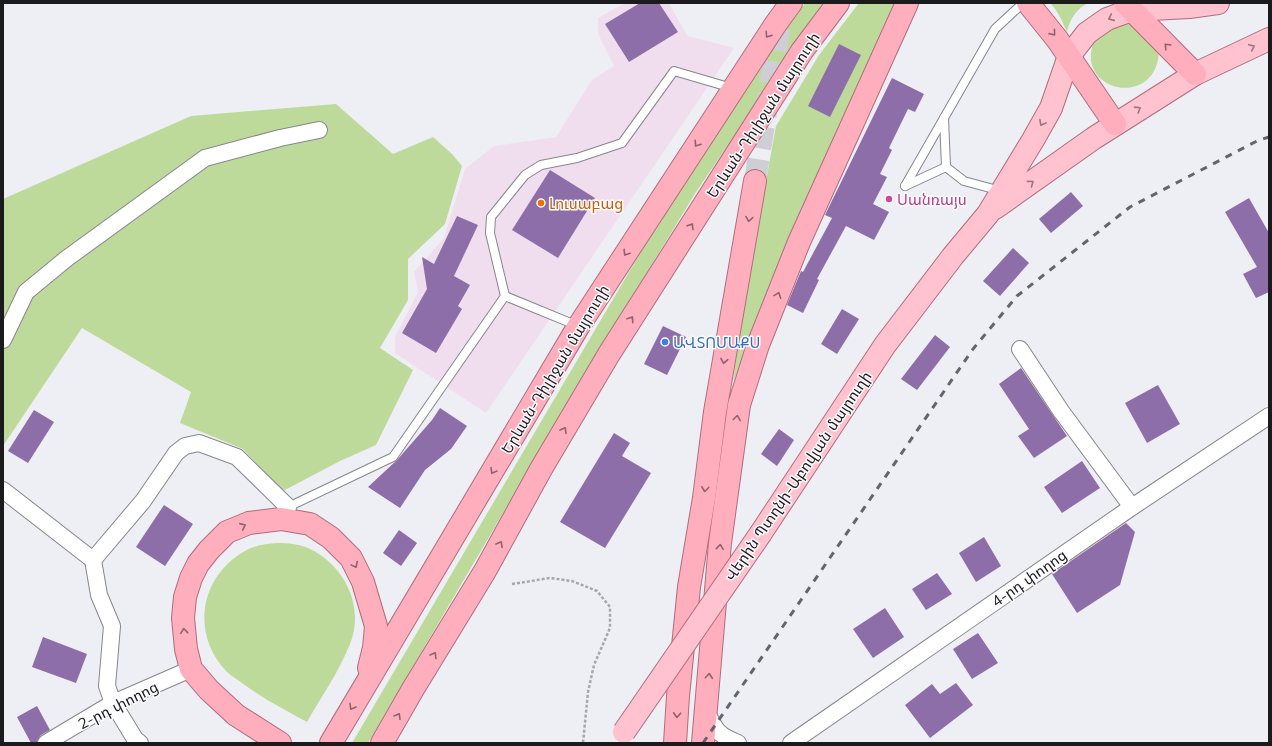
<svg xmlns="http://www.w3.org/2000/svg" width="1272" height="746" font-family="Mulish,'Noto Sans Armenian',sans-serif">
  <style>
    .commercial { fill: #f0deef }
    .green { fill: #beda9b }
    .building { fill: #8e6ea9 }
    .lines { fill: none; stroke-linecap: round; stroke-linejoin: round }
    .trunk-tunnel { stroke: #ceced5; stroke-width: 22; stroke-dasharray: 22 11; stroke-linecap: butt }
    .service-casing { stroke: #86868c; stroke-width: 10 }
    .minor-casing { stroke: #86868c; stroke-width: 18 }
    .primary-casing { stroke: #af6d7b; stroke-width: 24 }
    .trunk-casing { stroke: #af6d7b; stroke-width: 24 }
    .path { stroke: #a6a6ab; stroke-width: 2.5; stroke-dasharray: 3 2; stroke-linecap: butt }
    .service { stroke: #fff; stroke-width: 8 }
    .minor { stroke: #fff; stroke-width: 16 }
    .primary { stroke: #ffc2ce; stroke-width: 22 }
    .trunk { stroke: #ffaebe; stroke-width: 22 }
    .rail { stroke: #656569; stroke-width: 3; stroke-dasharray: 7 7; stroke-linecap: butt }
    .primary-bridge-casing { stroke: #af6d7b; stroke-width: 24; stroke-linecap: butt }
    .primary-bridge { stroke: #ffc2ce; stroke-width: 22 }
    .oneway { stroke: #98777e }
    .oneway2 { stroke: #8d646e }
    .hotel-dot { fill: #d1479c; stroke: #fcfcfe; stroke-width: 1.5 }
    .food-dot { fill: #e8710a; stroke: #fcfcfe; stroke-width: 1.5 }
    .shop-dot { fill: #3f7fe0; stroke: #fcfcfe; stroke-width: 1.5 }
    .labels { text-anchor: middle; dominant-baseline: central; stroke-width: 3; stroke-linejoin: round; paint-order: stroke }
    .street-label { font-size: 15px; fill: #1b1b1d; stroke: #fcfcfe }
    .hotel-label { font-size: 15px; fill: #b23c85; stroke: #fcfcfe; text-anchor: start }
    .food-label { font-size: 15px; fill: #c56008; stroke: #fcfcfe; text-anchor: start }
    .shop-label { font-size: 15px; fill: #366cbe; stroke: #fcfcfe; text-anchor: start }
  </style>
  <rect width="100%" height="100%" fill="#eeeef5"/>
  <!-- commercial -->
  <path class="commercial" d="M 625,3 L 669,3 L 687,36 L 734,48 L 486,413 L 395,353 L 395,337 L 418,292 L 414,272 L 444,238 L 465,169 L 494,146 L 556,137 L 592,80 L 614,66 L 598,34 L 598,18 Z"/>
  <!-- green -->
  <g class="green">
    <path d="M 805,3 L 825,3 L 696,192 L 576,389 L 368,743 L 352,743 L 642,250 L 710,144 L 785,31 Z"/>
    <path d="M 859,3 L 897,3 L 762,317 L 733,381 L 743,308 L 776,126 L 819,55 Z"/>
    <path d="M 1050,3 L 1088,3 C 1076,9 1070,19 1067,32 C 1062,21 1058,11 1050,3 Z"/>
    <path d="M 1127,20 L 1159,49 C 1159,105 1087,95 1091,53 C 1092,48 1093,40 1096,35 C 1100,31 1121,23 1127,20 Z"/>
    <path d="M 336,104 L 393,154 L 433,137 L 452,154 L 462,166 L 445,224 L 408,259 L 408,300 L 380,348 L 413,370 L 376,445 L 340,461 L 283,491 L 243,449 L 180,423 L 191,392 L 82,328 L 3,446 L 3,199 L 191,116 Z"/>
    <path d="M 277,543 C 289,543 300,544 310,549 C 345,566 365,607 350,644 C 339,672 321,697 307,722 C 285,710 262,698 242,683 C 237,679 231,676 227,672 C 190,634 200,576 245,551 C 255,545 266,544 277,543 Z"/>
  </g>
  <!-- building -->
  <g class="building">
    <path d="M 640,3 L 659,3 L 678,32 L 629,62 L 605,24 Z"/>
    <path d="M 839,44 L 861,55 L 830,117 L 808,106 Z"/>
    <path d="M 892,78 L 924,94 L 915,112 L 908,109 L 889,148 L 892,150 L 880,174 L 887,177 L 873,204 L 889,212 L 874,240 L 846,226 L 817,279 L 819,280 L 803,313 L 787,305 L 801,271 L 803,272 L 832,218 L 825,215 Z"/>
    <path d="M 550,170 L 595,198 L 558,258 L 512,230 Z"/>
    <path d="M 1071,192 L 1083,206 L 1051,233 L 1039,219 Z"/>
    <path d="M 1249,198 L 1269,233 L 1269,292 L 1256,298 L 1243,274 L 1257,267 L 1225,212 Z"/>
    <path d="M 457,216 L 478,225 L 454,276 L 470,285 L 458,306 L 462,309 L 436,353 L 402,333 L 427,289 L 422,257 L 434,264 Z"/>
    <path d="M 1013,248 L 1029,263 L 1000,296 L 983,281 Z"/>
    <path d="M 842,309 L 859,319 L 837,354 L 821,344 Z"/>
    <path d="M 663,326 L 686,337 L 667,375 L 644,364 Z"/>
    <path d="M 935,335 L 950,347 L 917,390 L 901,379 Z"/>
    <path d="M 1021,368 L 1067,436 L 1034,458 L 1018,436 L 1029,429 L 999,384 Z"/>
    <path d="M 1158,385 L 1180,424 L 1147,443 L 1125,403 Z"/>
    <path d="M 440,408 L 467,426 L 451,449 L 425,470 L 400,508 L 368,487 L 397,460 L 432,420 Z"/>
    <path d="M 34,410 L 54,422 L 28,463 L 8,451 Z"/>
    <path d="M 779,429 L 794,440 L 777,466 L 761,454 Z"/>
    <path d="M 614,433 L 630,443 L 622,456 L 651,473 L 605,548 L 560,522 Z"/>
    <path d="M 1082,461 L 1100,488 L 1062,513 L 1044,487 Z"/>
    <path d="M 164,505 L 193,524 L 165,566 L 136,547 Z"/>
    <path d="M 1126,523 L 1135,532 L 1120,585 L 1077,613 L 1052,574 Z"/>
    <path d="M 399,530 L 417,543 L 401,566 L 383,553 Z"/>
    <path d="M 984,537 L 1001,566 L 976,582 L 959,553 Z"/>
    <path d="M 937,573 L 952,594 L 926,610 L 912,589 Z"/>
    <path d="M 885,608 L 904,637 L 873,658 L 853,629 Z"/>
    <path d="M 978,633 L 998,663 L 972,679 L 953,649 Z"/>
    <path d="M 43,637 L 87,654 L 76,683 L 32,667 Z"/>
    <path d="M 956,683 L 973,705 L 930,738 L 905,705 L 932,684 L 940,694 Z"/>
    <path d="M 37,706 L 50,730 L 41,735 L 38,739 L 37,743 L 31,743 L 17,717 Z"/>
  </g>
  <g class="lines">
    <!-- trunk-tunnel -->
    <path class="trunk-tunnel" d="M 755,181 L 782,12"/>
    <defs>
      <g id="service">
        <path d="M 944,118 L 946,167 L 964,181 L 1001,191"/>
        <path d="M 905,186 L 995,29 L 1023,3"/>
        <path d="M 905,186 L 946,167"/>
        <path d="M 505,296 L 578,326"/>
        <path d="M 288,507 L 393,457 L 505,296 L 490,233 L 491,217 L 525,175 L 541,165 L 577,158 L 622,143 L 674,71 L 732,88"/>
      </g>
      <g id="minor">
        <path d="M 3,340 L 26,292 L 66,259 L 205,158 L 280,138 L 319,130"/>
        <path d="M 1020,349 L 1061,411 L 1132,507"/>
        <path d="M 3,490 L 93,560 L 99,595 L 112,626 L 107,686 L 113,703 L 135,739 L 140,743"/>
        <path d="M 93,560 L 143,501 L 176,453 L 185,446 L 199,443 L 237,457 L 288,507 L 281,519"/>
        <path d="M 706,711 C 716,730 716,734 738,743"/>
        <path d="M 46,743 L 113,703 L 191,669"/>
        <path d="M 791,743 L 1132,507 L 1269,416"/>
      </g>
      <g id="primary">
        <path d="M 995,208 L 1094,138 L 1195,74 L 1269,39"/>
        <path d="M 761,533 L 885,345 L 953,256 L 988,214 L 1033,140 L 1051,108 L 1069,56 L 1087,33 L 1107,19 L 1132,10 L 1189,7 L 1218,3"/>
      </g>
      <g id="trunk">
        <path d="M 1028,3 L 1057,39 L 1115,124"/>
        <path d="M 1125,3 L 1195,74"/>
        <path d="M 280,743 L 236,715 L 209,690 L 191,669 L 186,649 L 183,618 L 185,597 L 191,578 L 198,564 L 209,550 L 227,532 L 249,523 L 281,519 L 310,524 L 331,538 L 351,558 L 363,582 L 376,626 L 374,648 L 369,668"/>
        <path d="M 331,743 L 578,327 L 775,25 L 791,3"/>
        <path d="M 382,743 L 413,689 L 485,571 L 541,469 L 609,354 L 802,51 L 838,3"/>
        <path d="M 675,743 L 678,696 L 689,587 L 704,498 L 715,412 L 755,181"/>
        <path d="M 703,743 L 720,543 L 739,405 L 758,345 L 799,242 L 907,3"/>
      </g>
    </defs>
    <!-- service casing -->
    <use href="#service" class="service-casing"/>
    <!-- minor casing -->
    <use href="#minor" class="minor-casing"/>
    <!-- primary casing -->
    <use href="#primary" class="primary-casing"/>
    <!-- trunk casing -->
    <use href="#trunk" class="trunk-casing"/>
    <!-- path -->
    <path class="path" d="M 512,584 L 550,578 L 572,581 L 597,591 L 610,607 L 610,628 L 594,665 L 588,692 L 583,743"/>
    <!-- service -->
    <use href="#service" class="service"/>
    <!-- minor -->
    <use href="#minor" class="minor"/>
    <!-- primary -->
    <use href="#primary" class="primary"/>
    <!-- trunk -->
    <use href="#trunk" class="trunk"/>
    <!-- rail -->
    <path class="rail" d="M 703,743 L 973,349 L 1017,296 L 1130,207 L 1257,141 L 1269,137"/>
    <defs>
      <path id="primary-bridge" d="M 624,732 L 761,533"/>
    </defs>
    <!-- primary-bridge casing -->
    <use href="#primary-bridge" class="primary-bridge-casing"/>
    <!-- primary-bridge -->
    <use href="#primary-bridge" class="primary-bridge"/>
  </g>
  <!-- one-way arrows -->
  <defs><path id="oneway-chevron" d="M-2-3.5L2.5 0L-2 3.5" fill="none" stroke-width="1.6" stroke-linecap="round" stroke-linejoin="round"/></defs>
  <g class="oneway">
    <use href="#oneway-chevron" transform="translate(1111 18) rotate(156)"/>
    <use href="#oneway-chevron" transform="translate(1252 47) rotate(-25)"/>
    <use href="#oneway-chevron" transform="translate(1138 109) rotate(-32)"/>
    <use href="#oneway-chevron" transform="translate(1042 123) rotate(119)"/>
    <use href="#oneway-chevron" transform="translate(1031 183) rotate(-36)"/>
  </g>
  <g class="oneway2">
    <use href="#oneway-chevron" transform="translate(1053 33) rotate(51)"/>
    <use href="#oneway-chevron" transform="translate(768 35) rotate(123)"/>
    <use href="#oneway-chevron" transform="translate(1167 46) rotate(-134)"/>
    <use href="#oneway-chevron" transform="translate(697 144) rotate(123)"/>
    <use href="#oneway-chevron" transform="translate(749 219) rotate(99)"/>
    <use href="#oneway-chevron" transform="translate(691 226) rotate(-58)"/>
    <use href="#oneway-chevron" transform="translate(626 253) rotate(123)"/>
    <use href="#oneway-chevron" transform="translate(778 295) rotate(-69)"/>
    <use href="#oneway-chevron" transform="translate(631 319) rotate(-57)"/>
    <use href="#oneway-chevron" transform="translate(724 361) rotate(100)"/>
    <use href="#oneway-chevron" transform="translate(737 418) rotate(-82)"/>
    <use href="#oneway-chevron" transform="translate(564 430) rotate(-59)"/>
    <use href="#oneway-chevron" transform="translate(493 471) rotate(121)"/>
    <use href="#oneway-chevron" transform="translate(705 489) rotate(97)"/>
    <use href="#oneway-chevron" transform="translate(243 526) rotate(-24)"/>
    <use href="#oneway-chevron" transform="translate(500 544) rotate(-61)"/>
    <use href="#oneway-chevron" transform="translate(720 547) rotate(-84)"/>
    <use href="#oneway-chevron" transform="translate(355 565) rotate(62)"/>
    <use href="#oneway-chevron" transform="translate(184 631) rotate(-96)"/>
    <use href="#oneway-chevron" transform="translate(434 655) rotate(-59)"/>
    <use href="#oneway-chevron" transform="translate(709 676) rotate(-85)"/>
    <use href="#oneway-chevron" transform="translate(352 707) rotate(121)"/>
    <use href="#oneway-chevron" transform="translate(677 715) rotate(93)"/>
    <use href="#oneway-chevron" transform="translate(398 716) rotate(-60)"/>
  </g>
  <!-- markers -->
  <circle class="hotel-dot" cx="889" cy="199" r="4"/>
  <circle class="food-dot" cx="541" cy="203" r="4"/>
  <circle class="shop-dot" cx="665" cy="342" r="4"/>
  <g class="labels">
    <!-- street labels -->
    <g class="street-label">
      <text transform="translate(763 115) rotate(-57)">Երևան-Դիլիջան մայրուղի</text>
      <text transform="translate(555 369) rotate(-59)">Երևան-Դիլիջան մայրուղի</text>
      <text transform="translate(798 476) rotate(-56)">Վերին Պտղնի-Աբովյան մայրուղի</text>
      <text transform="translate(1029 578) rotate(-35)">4-րդ փողոց</text>
      <text transform="translate(118 705) rotate(-27)">2-րդ փողոց</text>
    </g>
    <!-- hotel labels -->
    <g class="hotel-label">
      <text x="897" y="199">Սանռայս</text>
    </g>
    <!-- food labels -->
    <g class="food-label">
      <text x="549" y="203">Լուսաբաց</text>
    </g>
    <!-- shop labels -->
    <g class="shop-label">
      <text x="673" y="342">ԱՎՏՈՄԱՔՍ</text>
    </g>
  </g>
  <!-- border -->
  <rect width="1272" height="746" fill="none" stroke="#1b1b1d" stroke-width="8"/>
</svg>
